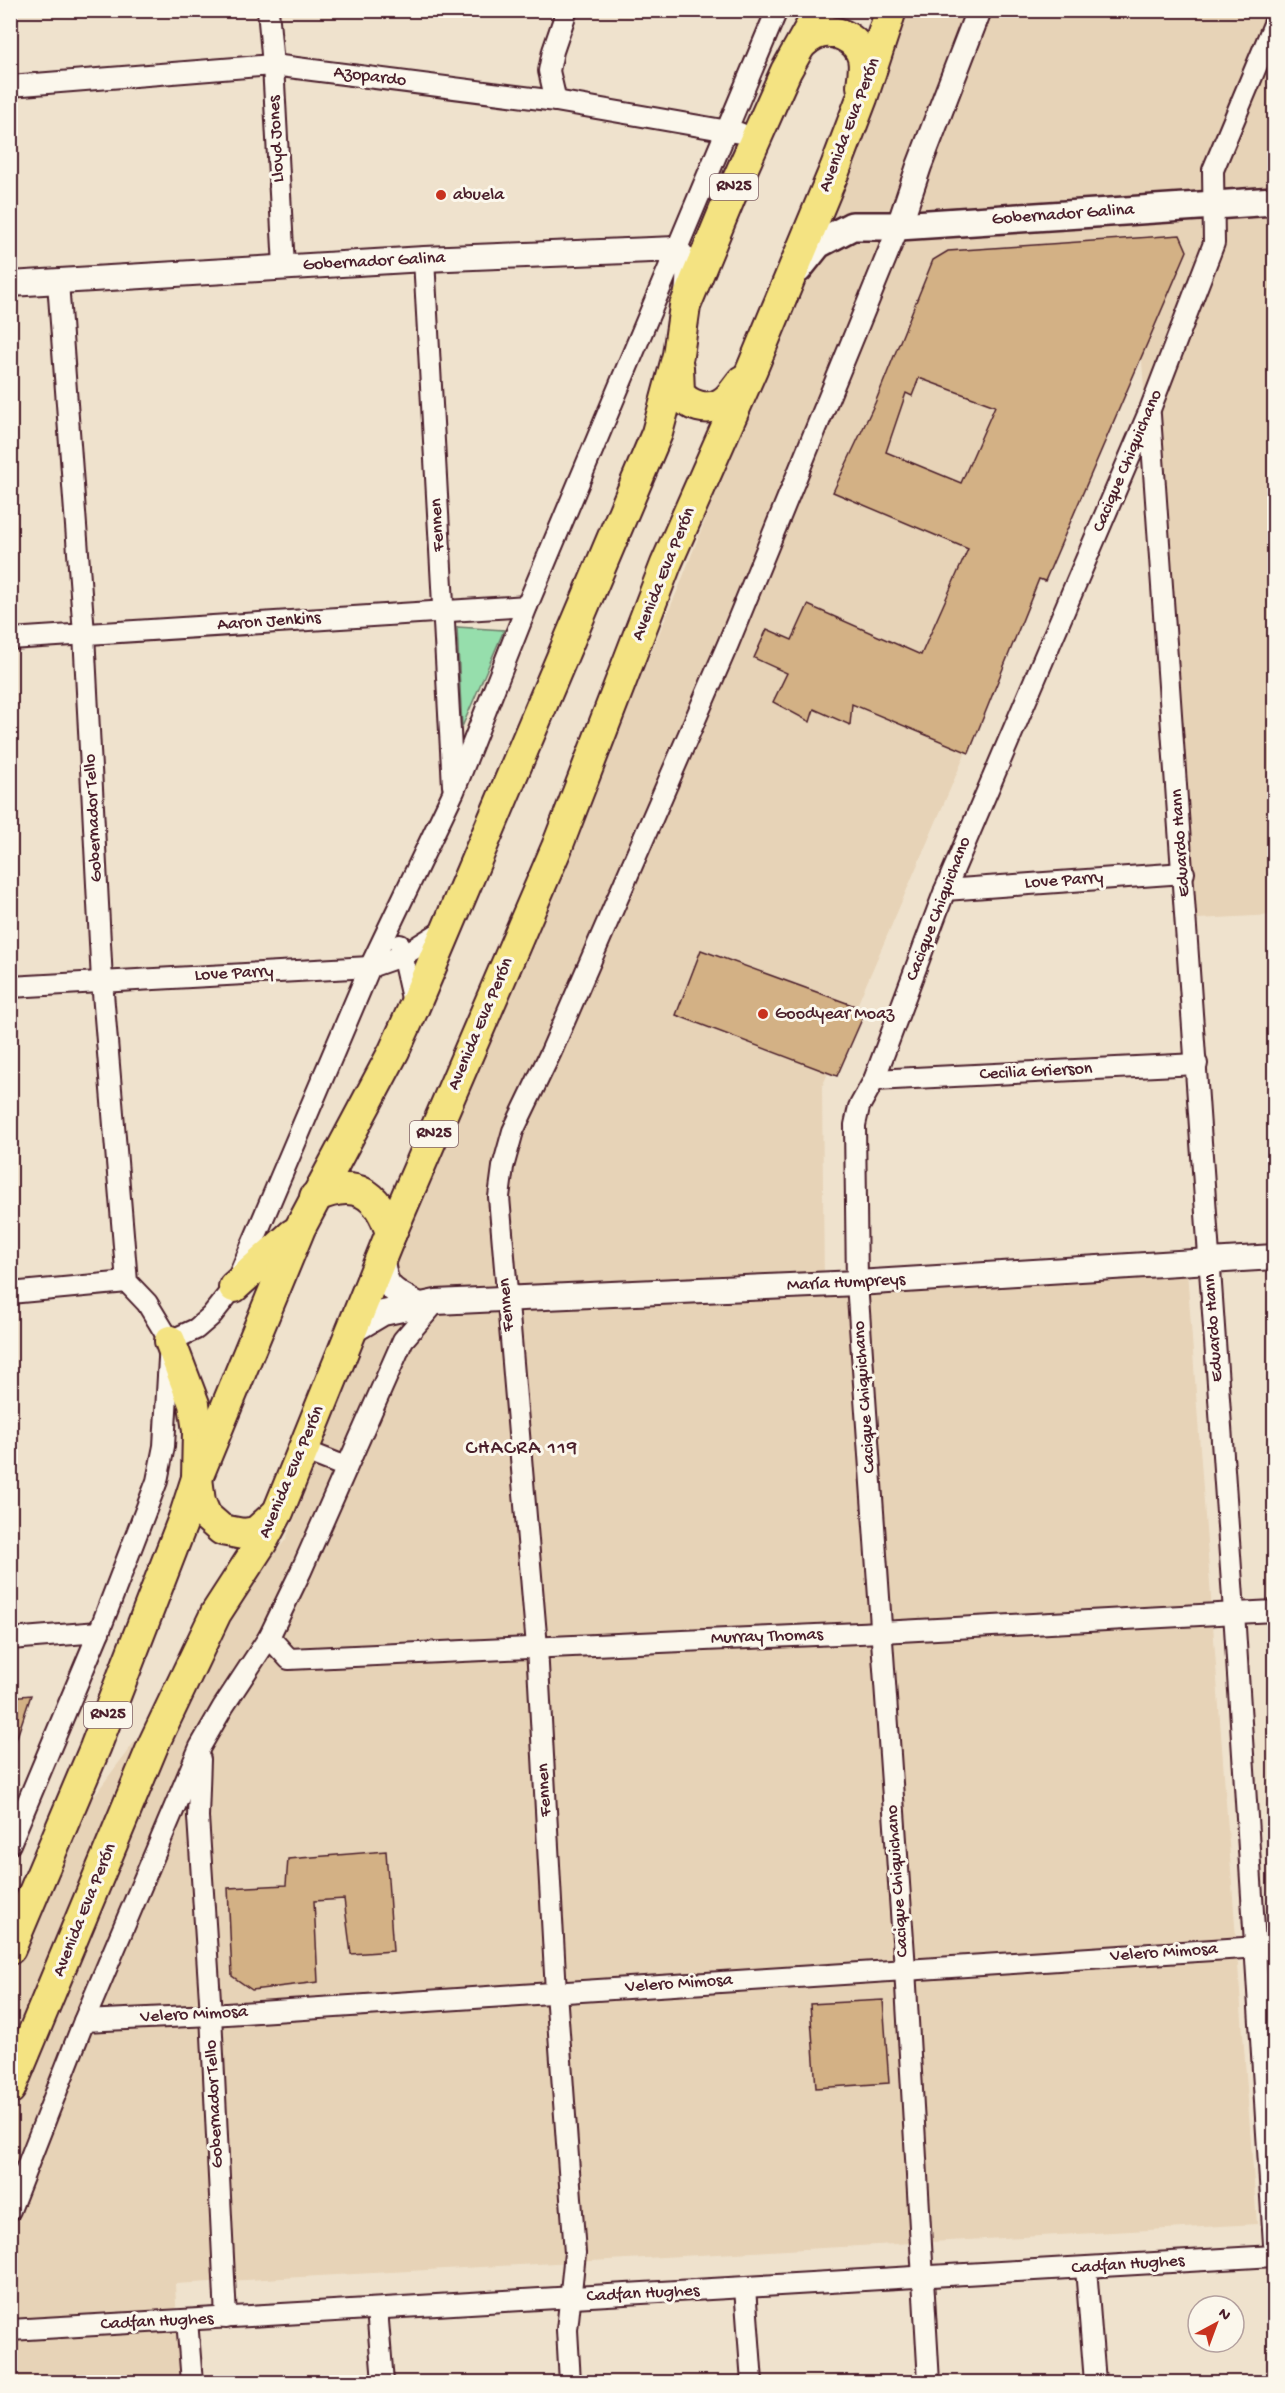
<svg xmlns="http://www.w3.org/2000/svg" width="1285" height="2393" font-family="'Gochi Hand',sans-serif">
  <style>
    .built { fill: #e7d3b7 }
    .green { fill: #96deac; stroke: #707e6c; stroke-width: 1.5 }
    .building { fill: #d3b185; stroke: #4a1f2b; stroke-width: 1.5; fill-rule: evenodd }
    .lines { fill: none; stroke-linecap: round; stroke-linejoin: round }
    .minor-casing { stroke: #4a1f2b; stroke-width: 24 }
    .tertiary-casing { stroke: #4a1f2b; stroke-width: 28 }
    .secondary-casing { stroke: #4a1f2b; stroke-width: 32 }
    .primary-casing { stroke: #4a1f2b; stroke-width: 34 }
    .minor { stroke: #fbf7ec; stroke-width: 20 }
    .tertiary { stroke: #fbf7ec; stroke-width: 24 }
    .secondary { stroke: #fbf7ec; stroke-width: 27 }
    .primary { stroke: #f4e382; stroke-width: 30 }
    .poi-dot { fill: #c8321e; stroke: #fbf7ec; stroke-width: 2 }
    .labels { text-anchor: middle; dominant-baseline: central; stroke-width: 6; stroke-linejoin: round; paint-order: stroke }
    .shield { fill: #fbf7ec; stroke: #7f6065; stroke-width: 1.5 }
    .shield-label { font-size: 16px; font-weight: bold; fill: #4a1f2b }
    .street-label { font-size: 18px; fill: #4a1f2b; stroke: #fbf7ec }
    .poi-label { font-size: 18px; fill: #4a1f2b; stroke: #fbf7ec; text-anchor: start }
    .neighbourhood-label { font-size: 20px; letter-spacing: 1.5px; fill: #4a1f2b; stroke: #fbf7ec }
  </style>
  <rect width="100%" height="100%" fill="#efe2cd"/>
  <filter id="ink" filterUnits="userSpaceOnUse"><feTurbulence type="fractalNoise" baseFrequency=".0167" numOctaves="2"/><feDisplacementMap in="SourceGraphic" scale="12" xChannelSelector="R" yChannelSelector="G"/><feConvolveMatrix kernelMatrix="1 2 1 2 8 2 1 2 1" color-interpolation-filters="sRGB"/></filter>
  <g filter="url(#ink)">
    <!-- built -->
    <path class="built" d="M 903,11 L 1274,11 L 1274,915 L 1179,920 L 1141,345 L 822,1087 L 824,1287 L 1187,1271 L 1257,2224 L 175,2284 L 180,2382 L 11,2382 L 11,1975 L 79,1816 L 286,1539 L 450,1124 L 681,582 Z"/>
    <!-- green -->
    <path class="green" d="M 457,627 L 504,630 L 462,727 Z"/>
    <!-- building -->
    <g class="building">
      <path d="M 1180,235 L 1187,251 L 1045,581 L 1039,579 L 969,753 L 852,704 L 850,725 L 814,709 L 810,722 L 773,702 L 787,673 L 754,658 L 767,629 L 792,640 L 808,605 L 921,655 L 968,549 L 833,492 L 875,403 L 933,260 L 948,251 ZM 919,378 L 995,406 L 961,483 L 886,452 L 906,393 L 912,396 Z"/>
      <path d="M 701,950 L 866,1010 L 837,1076 L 676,1015 Z"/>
      <path d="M 31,1695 L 14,1746 L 10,1745 L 10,1697 Z"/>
      <path d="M 386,1851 L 393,1951 L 351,1954 L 344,1899 L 314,1901 L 318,1982 L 252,1990 L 232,1976 L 228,1888 L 286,1885 L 288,1859 Z"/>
      <path d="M 883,2000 L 889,2083 L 816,2088 L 810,2004 Z"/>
    </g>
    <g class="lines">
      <defs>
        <g id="minor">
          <path d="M 268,10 L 273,65 L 284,267"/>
          <path d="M 10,86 L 273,65 L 556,101 L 740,133"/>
          <path d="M 556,101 L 549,71 L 553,51 L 567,10"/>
          <path d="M 424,259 L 453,786"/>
          <path d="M 58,282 L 84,634 L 102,981 L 127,1282 L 147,1303 L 170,1341"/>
          <path d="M 1150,415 L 1234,1612 L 1274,2244"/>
          <path d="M 10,639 L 527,606"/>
          <path d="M 945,890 L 1184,873"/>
          <path d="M 400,945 L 414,1007"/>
          <path d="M 10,987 L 370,967 L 404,955 L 447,928"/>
          <path d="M 874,1080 L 1197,1064"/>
          <path d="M 10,1293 L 127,1282"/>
          <path d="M 303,1450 L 346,1467"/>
          <path d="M 269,1637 L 289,1659 L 881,1632 L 1274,1611"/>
          <path d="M 10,1639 L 99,1632"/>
          <path d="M 200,1759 L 198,1817 L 211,2015 L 226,2318"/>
          <path d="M 10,1844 L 99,1632 L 157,1481 L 164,1446 L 170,1341 L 196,1329 L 211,1316 L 234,1287 L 370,967 L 454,791 L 527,606 L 777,10"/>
          <path d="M 84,2021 L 211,2015 L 1274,1946"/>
          <path d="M 10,2210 L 84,2021 L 200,1747 L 223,1707 L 269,1637 L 301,1571 L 403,1340 L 436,1302"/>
          <path d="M 1086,2268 L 1095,2382"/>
          <path d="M 745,2288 L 752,2382"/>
          <path d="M 377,2309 L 383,2382"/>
          <path d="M 187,2320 L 192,2382"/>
          <path d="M 10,2330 L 1274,2256"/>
          <path d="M 570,2382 L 567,2330 L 575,2253 L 556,1992 L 537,1647 L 499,1197 L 503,1167 L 513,1131 L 551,1052 L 728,644 L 899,226"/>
          <path d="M 929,2382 L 905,1969 L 857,1283 L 855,1125 L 859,1107 L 874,1080 L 945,890 L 1149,412 L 1214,243 L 1213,170 L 1274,24"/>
        </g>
        <g id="tertiary">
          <path d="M 899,226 L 919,166 L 979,10"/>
          <path d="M 10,284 L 424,259 L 676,249 C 691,264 689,274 687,294"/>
          <path d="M 382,1258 C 385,1290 391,1289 417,1304"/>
          <path d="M 351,1332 L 383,1313 L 436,1302 L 857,1283 L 1274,1257"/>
        </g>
        <path id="secondary" d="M 798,269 L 818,244 L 852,226 L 899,226 L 1274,201"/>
        <g id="primary">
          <path d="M 803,43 C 806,40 810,37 814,35 C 833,26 858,38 863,58 C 865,66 863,78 862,86"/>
          <path d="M 678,367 L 679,393 C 688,406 708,412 722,403 C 730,399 736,388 742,381"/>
          <path d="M 315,1197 C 355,1179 378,1192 391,1233"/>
          <path d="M 234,1287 L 293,1234"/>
          <path d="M 170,1341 L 194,1404 L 198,1431 L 197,1478 L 200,1502 L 206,1516 L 222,1530 L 243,1534 L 256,1532 L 276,1514"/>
          <path d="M 10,1949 L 95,1748 L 184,1518 L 197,1478 L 300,1228 L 394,1051 L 414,1007 L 657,433 L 678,355 L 685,306 L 730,197 L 786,71 L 820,10"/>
          <path d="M 10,2089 L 154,1743 L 216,1613 L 262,1542 L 278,1512 L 391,1233 L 557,847 L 666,564 L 752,369 L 835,169 L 862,98 L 891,10"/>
        </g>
      </defs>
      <!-- minor casing -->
      <use href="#minor" class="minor-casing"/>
      <!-- tertiary casing -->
      <use href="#tertiary" class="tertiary-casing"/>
      <!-- secondary casing -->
      <use href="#secondary" class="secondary-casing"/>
      <!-- primary casing -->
      <use href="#primary" class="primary-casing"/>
      <!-- minor -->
      <use href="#minor" class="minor"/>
      <!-- tertiary -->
      <use href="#tertiary" class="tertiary"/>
      <!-- secondary -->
      <use href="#secondary" class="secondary"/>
      <!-- primary -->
      <use href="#primary" class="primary"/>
    </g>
  </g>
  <!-- markers -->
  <g class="poi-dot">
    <circle cx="441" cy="195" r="6"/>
    <circle cx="763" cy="1014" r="6"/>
  </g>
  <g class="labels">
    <!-- shield labels -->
    <g class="shield">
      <rect x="710" y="174" width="48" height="26" rx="4.5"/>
      <rect x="410" y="1121" width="48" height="26" rx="4.5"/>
      <rect x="84" y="1702" width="48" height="26" rx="4.5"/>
    </g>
    <g class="shield-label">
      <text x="734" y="187">RN25</text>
      <text x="434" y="1134">RN25</text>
      <text x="108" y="1715">RN25</text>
    </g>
    <!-- street labels -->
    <g class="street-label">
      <text transform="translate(370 77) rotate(7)">Azopardo</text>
      <text transform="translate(850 125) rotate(-69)">Avenida Eva Perón</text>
      <text transform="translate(277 139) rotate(-93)">Lloyd Jones</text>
      <text transform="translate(1063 215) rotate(-4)">Gobernador Galina</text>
      <text transform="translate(374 262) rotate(-3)">Gobernador Galina</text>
      <text transform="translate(1128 461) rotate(-67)">Cacique Chiquichano</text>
      <text transform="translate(438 525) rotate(-93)">Fennen</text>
      <text transform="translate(664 574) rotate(-68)">Avenida Eva Perón</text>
      <text transform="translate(269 622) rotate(-4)">Aaron Jenkins</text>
      <text transform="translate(94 818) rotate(-93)">Gobernador Tello</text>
      <text transform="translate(1181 843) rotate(-94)">Eduardo Hann</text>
      <text transform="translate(1064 881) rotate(-4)">Love Parry</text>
      <text transform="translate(939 909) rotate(-69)">Cacique Chiquichano</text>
      <text transform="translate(234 974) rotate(-3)">Love Parry</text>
      <text transform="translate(481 1024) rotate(-67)">Avenida Eva Perón</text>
      <text transform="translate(1036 1072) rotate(-3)">Cecilia Grierson</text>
      <text transform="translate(846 1283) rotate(-3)">María Humpreys</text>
      <text transform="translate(507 1305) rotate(-95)">Fennen</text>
      <text transform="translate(1214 1328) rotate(-94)">Eduardo Hann</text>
      <text transform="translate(865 1397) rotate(-94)">Cacique Chiquichano</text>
      <text transform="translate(292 1472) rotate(-67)">Avenida Eva Perón</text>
      <text transform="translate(767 1637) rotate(-2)">Murray Thomas</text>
      <text transform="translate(545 1790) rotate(-93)">Fennen</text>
      <text transform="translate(898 1881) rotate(-94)">Cacique Chiquichano</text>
      <text transform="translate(85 1910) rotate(-68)">Avenida Eva Perón</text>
      <text transform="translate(1164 1953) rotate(-4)">Velero Mimosa</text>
      <text transform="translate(679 1984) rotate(-4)">Velero Mimosa</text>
      <text transform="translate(194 2015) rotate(-3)">Velero Mimosa</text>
      <text transform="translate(215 2104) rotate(-93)">Gobernador Tello</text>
      <text transform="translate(1128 2265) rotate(-4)">Cadfan Hughes</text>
      <text transform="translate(643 2294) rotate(-3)">Cadfan Hughes</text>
      <text transform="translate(157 2322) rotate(-3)">Cadfan Hughes</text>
    </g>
    <!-- poi labels -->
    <g class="poi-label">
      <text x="453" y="195">abuela</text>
      <text x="775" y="1014">Goodyear Moaz</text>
    </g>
    <!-- neighbourhood labels -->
    <g class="neighbourhood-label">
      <text x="522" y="1449">CHACRA 119</text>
    </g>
  </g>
  <!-- margin -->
  <rect width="1285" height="2393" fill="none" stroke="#fbf7ec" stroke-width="36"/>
  <rect x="18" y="18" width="1249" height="2357" fill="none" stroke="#4a1f2b" stroke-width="2" filter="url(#ink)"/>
  <!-- north arrow -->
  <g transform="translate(1216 2324) rotate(41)"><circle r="28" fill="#fbf7ec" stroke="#b4a19f" stroke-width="1.5"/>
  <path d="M0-4.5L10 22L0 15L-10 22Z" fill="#c8321e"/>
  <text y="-9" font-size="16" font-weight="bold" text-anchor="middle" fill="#4a1f2b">N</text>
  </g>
</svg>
